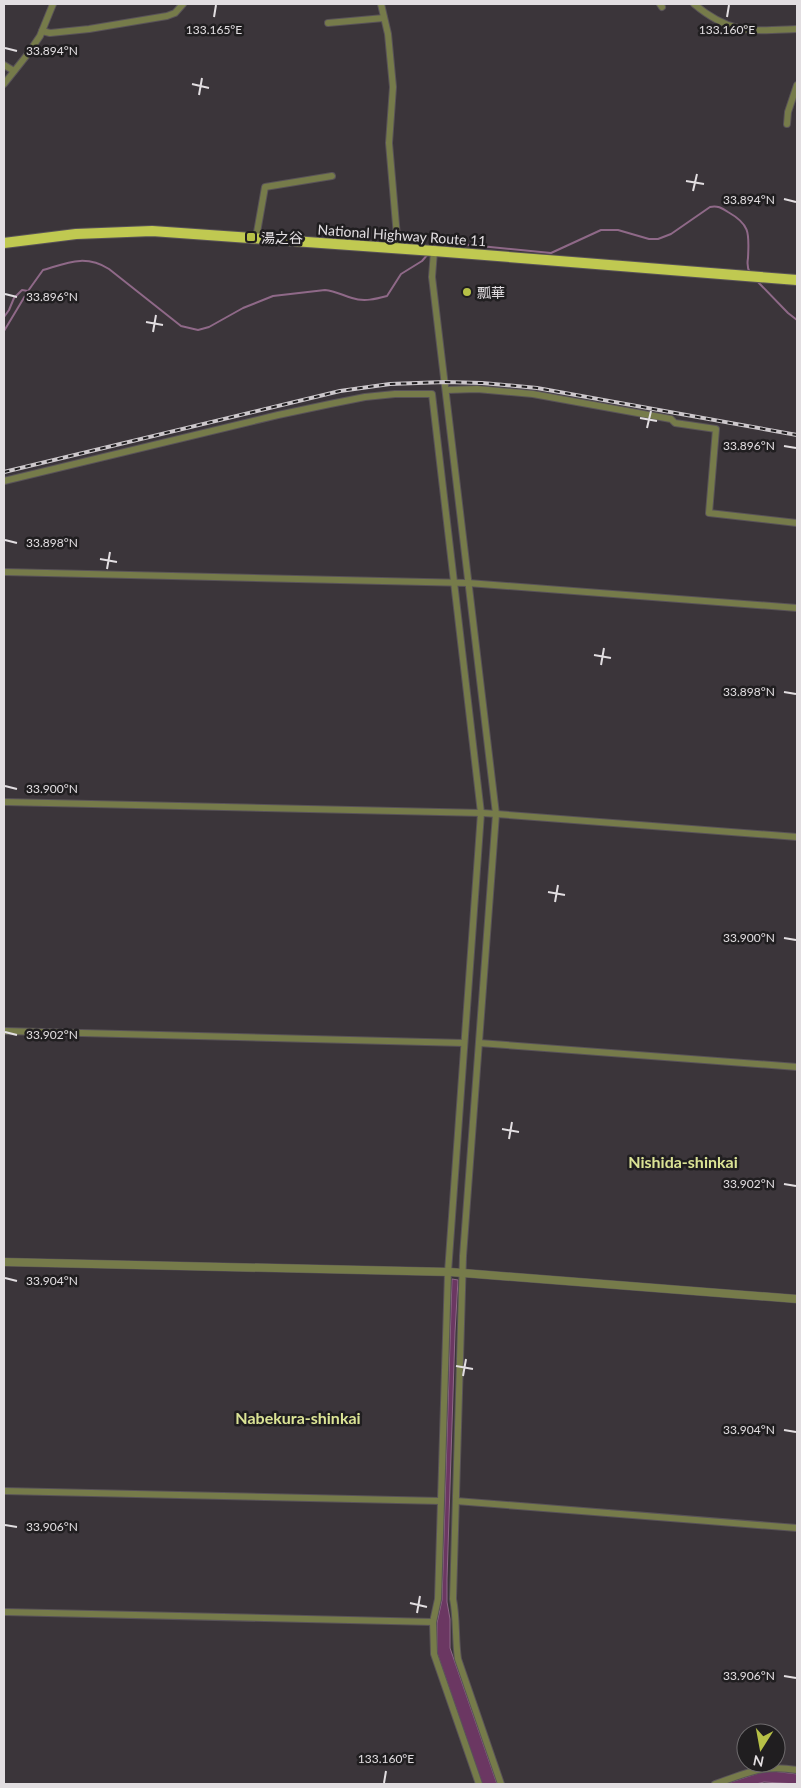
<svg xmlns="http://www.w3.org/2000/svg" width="801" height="1788" font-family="Lato,'Noto Sans JP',sans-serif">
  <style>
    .water { fill: #6b3762; stroke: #8f6988 }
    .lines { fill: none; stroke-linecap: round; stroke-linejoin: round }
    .stream { stroke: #8f6988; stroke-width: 2 }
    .minor-casing { stroke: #595358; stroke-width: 8 }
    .tertiary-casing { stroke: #595358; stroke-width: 9 }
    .trunk-casing { stroke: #595358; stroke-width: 12 }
    .minor { stroke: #767b4a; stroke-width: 6 }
    .tertiary { stroke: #767b4a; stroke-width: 8 }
    .trunk { stroke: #c0c951; stroke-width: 10 }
    .rail-casing { stroke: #cdc8cc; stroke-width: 4 }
    .rail { stroke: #201e20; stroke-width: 2; stroke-dasharray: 5.5; stroke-linecap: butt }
    .ticks { fill: none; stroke: #e2dee1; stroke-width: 2 }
    .poi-dot { fill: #b7c147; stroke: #201e20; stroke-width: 2 }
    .labels { text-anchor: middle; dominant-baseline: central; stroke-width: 5; stroke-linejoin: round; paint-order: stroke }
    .street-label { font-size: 14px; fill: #e2dee1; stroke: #201e20 }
    .poi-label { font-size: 14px; fill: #e2dee1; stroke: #201e20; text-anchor: start }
    .quarter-label { font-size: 16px; font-weight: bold; fill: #dbe395; stroke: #201e20 }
    .ticks-label { font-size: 12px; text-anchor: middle; fill: #e2dee1; stroke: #201e20; stroke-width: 5; stroke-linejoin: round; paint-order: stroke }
  </style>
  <rect width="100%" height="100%" fill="#3b353a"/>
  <!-- water -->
  <g class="water">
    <path d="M 452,1279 L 458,1280 L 455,1332 L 447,1579 L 447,1602 L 450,1619 L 450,1648 L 497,1784 L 482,1784 L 437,1653 L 437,1623 L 442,1600 Z"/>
    <path d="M 772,1771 L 797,1774 L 797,1784 L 764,1782 L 756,1784 L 725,1784 L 762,1772 Z"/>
  </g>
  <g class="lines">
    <!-- stream -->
    <g class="stream">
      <path d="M 435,247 L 440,242 L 551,253 L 601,230 L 618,230 L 649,239 L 658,239 L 671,234 L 710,207 C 717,205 722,208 728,212 C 751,225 749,234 748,258 C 747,264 747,268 750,273"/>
      <path d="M 756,280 L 788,313 L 797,320"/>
      <path d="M 4,317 L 9,310 L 14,298 L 22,290 L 28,291 L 43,270 C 67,263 85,254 109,269 L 181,326 L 198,330 L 209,327 L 243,308 L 273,296 L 325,290 C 335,291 342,295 352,298 C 364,302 376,299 387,296 L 401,274 L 422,261 L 428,254"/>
      <path d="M 4,331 L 28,291"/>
    </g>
    <defs>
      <g id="minor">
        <path d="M 381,4 L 388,34 L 393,87 L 389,143 L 398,248"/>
        <path d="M 660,4 L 662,7"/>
        <path d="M 694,4 C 731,35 752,31 797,29"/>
        <path d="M 328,23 L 384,18"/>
        <path d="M 42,31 L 50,33 L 89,29 L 167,16 L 175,13 L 183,4"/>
        <path d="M 4,65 L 14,71"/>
        <path d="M 4,84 L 27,55 L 40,36 L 53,4"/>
        <path d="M 787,124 L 788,112 L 797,85"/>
        <path d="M 256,238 L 265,187 L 332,176"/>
        <path d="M 434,251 L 432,277 L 496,814 L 463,1256 L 453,1599 C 457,1619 455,1639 458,1659 L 501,1784"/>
        <path d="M 446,390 L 477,389 L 533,394 L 671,419 L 675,423 L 716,429 L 709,513 L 797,523"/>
        <path d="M 4,481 L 278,415 L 330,404 L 365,397 L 395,394 L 432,394 L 481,813 L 448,1272 L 438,1599 L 433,1622 L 434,1654 L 479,1784"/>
        <path d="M 4,572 L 468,583 L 797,608"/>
        <path d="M 4,802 L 483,813 L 797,837"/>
        <path d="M 4,1031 L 464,1043"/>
        <path d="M 479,1043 L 797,1067"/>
        <path d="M 4,1491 L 441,1501"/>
        <path d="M 456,1501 L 797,1528"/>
        <path d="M 4,1612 L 433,1622"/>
        <path d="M 715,1784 C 748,1773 762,1764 797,1770"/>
      </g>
      <path id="tertiary" d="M 4,1262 L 450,1272 L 797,1299"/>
      <path id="trunk" d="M 4,243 L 76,234 L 152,231 L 434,251 L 797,280"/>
    </defs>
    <!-- minor casing -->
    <use href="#minor" class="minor-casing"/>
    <!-- tertiary casing -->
    <use href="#tertiary" class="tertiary-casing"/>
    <!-- trunk casing -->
    <use href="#trunk" class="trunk-casing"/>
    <!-- minor -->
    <use href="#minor" class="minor"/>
    <!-- tertiary -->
    <use href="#tertiary" class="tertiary"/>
    <!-- trunk -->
    <use href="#trunk" class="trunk"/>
    <defs>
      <path id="rail" d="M 4,472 L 340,391 L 390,384 L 445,382 L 482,383 L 537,388 L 797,435"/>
    </defs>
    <!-- rail casing -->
    <use href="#rail" class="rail-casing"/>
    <!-- rail -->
    <use href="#rail" class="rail"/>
  </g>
  <!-- ticks -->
  <path class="ticks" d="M 214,17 L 216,5M 727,17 L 729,5M 5,48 L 17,51M 192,84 L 209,88M 199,95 L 202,78M 686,181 L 704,184M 693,191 L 697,174M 784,199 L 796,202M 5,294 L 17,297M 146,322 L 163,325M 153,332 L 156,315M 640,418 L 657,421M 647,428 L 651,411M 784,446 L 796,448M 5,540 L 17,543M 100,559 L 117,562M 107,569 L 110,552M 594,655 L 611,658M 601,665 L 604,648M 784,692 L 796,694M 5,786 L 17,789M 548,892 L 565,895M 555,902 L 558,885M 784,938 L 796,940M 5,1032 L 17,1035M 502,1129 L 519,1132M 509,1139 L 512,1122M 784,1184 L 796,1186M 5,1278 L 17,1281M 456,1366 L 473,1369M 463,1376 L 466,1359M 784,1430 L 796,1432M 5,1525 L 17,1527M 410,1603 L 427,1607M 417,1613 L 420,1596M 784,1676 L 796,1678M 384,1783 L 386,1771"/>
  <!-- markers -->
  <g class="poi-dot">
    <rect x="246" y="232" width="10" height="10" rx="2.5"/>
    <circle cx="467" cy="292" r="5"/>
  </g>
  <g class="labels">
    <!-- street labels -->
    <g class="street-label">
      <text transform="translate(402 235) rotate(4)">National Highway Route 11</text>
    </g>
    <!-- poi labels -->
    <g class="poi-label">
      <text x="261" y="237">湯之谷</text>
      <text x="477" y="292">瓢華</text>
    </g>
    <!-- quarter labels -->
    <g class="quarter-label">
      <text x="683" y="1161">Nishida-shinkai</text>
      <text x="298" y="1417">Nabekura-shinkai</text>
    </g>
  </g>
  <g class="ticks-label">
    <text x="214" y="34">133.165°E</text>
    <text x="727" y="34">133.160°E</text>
    <text x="52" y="55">33.894°N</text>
    <text x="749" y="204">33.894°N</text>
    <text x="52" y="301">33.896°N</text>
    <text x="749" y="450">33.896°N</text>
    <text x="52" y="547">33.898°N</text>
    <text x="749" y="696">33.898°N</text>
    <text x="52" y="793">33.900°N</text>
    <text x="749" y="942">33.900°N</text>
    <text x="52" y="1039">33.902°N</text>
    <text x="749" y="1188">33.902°N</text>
    <text x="52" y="1285">33.904°N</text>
    <text x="749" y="1434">33.904°N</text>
    <text x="52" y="1531">33.906°N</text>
    <text x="749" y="1680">33.906°N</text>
    <text x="386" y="1763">133.160°E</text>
  </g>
  <!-- border -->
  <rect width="801" height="1788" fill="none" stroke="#e2dee1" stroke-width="10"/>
  <!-- north arrow -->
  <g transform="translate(761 1748) rotate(191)"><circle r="24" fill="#201e20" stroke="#6e6b6d"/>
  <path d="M0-4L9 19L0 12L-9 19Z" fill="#b7c147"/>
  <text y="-8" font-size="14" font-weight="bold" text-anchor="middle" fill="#e2dee1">N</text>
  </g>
</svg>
